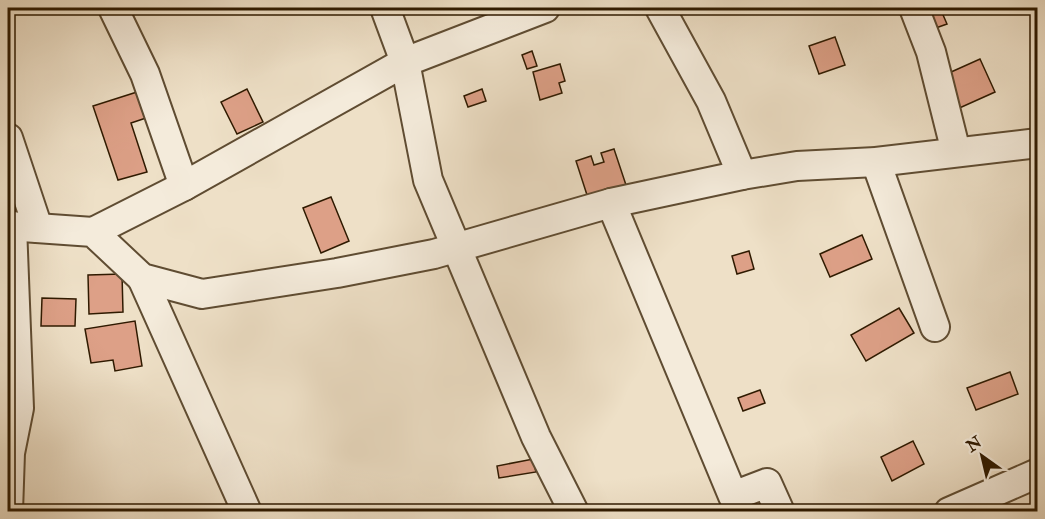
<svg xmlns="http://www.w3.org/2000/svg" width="1045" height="519" font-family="'IM FELL Double Pica',serif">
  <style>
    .building { fill: #dda087; stroke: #2f1a00; stroke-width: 1.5 }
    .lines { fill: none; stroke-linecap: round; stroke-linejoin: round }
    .minor-casing { stroke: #5f4c32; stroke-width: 32 }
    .minor { stroke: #f4ebdb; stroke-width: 28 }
  </style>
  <rect width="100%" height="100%" fill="#eee0c7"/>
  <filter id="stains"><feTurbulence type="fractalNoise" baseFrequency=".00333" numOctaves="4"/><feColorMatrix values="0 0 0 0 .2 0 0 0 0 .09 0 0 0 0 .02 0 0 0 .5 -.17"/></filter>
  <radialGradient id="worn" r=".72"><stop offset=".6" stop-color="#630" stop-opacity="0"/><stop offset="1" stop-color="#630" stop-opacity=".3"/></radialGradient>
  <!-- building -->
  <g class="building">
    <path d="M 927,8 L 940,8 L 947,24 L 933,29 Z"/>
    <path d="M 835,37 L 845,65 L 819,74 L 809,46 Z"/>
    <path d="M 532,51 L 537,66 L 527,69 L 522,55 Z"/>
    <path d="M 980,59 L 995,92 L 955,110 L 940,77 Z"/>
    <path d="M 560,64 L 565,81 L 559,83 L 562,93 L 540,100 L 533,72 Z"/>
    <path d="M 247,89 L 263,122 L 237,134 L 221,102 Z"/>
    <path d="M 482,89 L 486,101 L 468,107 L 464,96 Z"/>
    <path d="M 137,92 L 146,118 L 131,123 L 147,172 L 118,180 L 93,106 Z"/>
    <path d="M 614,149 L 626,185 L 588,198 L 576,161 L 591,156 L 594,165 L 604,162 L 601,153 Z"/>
    <path d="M 331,197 L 349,241 L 321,253 L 303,208 Z"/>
    <path d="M 862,235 L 872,259 L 830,277 L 820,254 Z"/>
    <path d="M 749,251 L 754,269 L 737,274 L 732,256 Z"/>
    <path d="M 122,274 L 123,312 L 89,314 L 88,275 Z"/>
    <path d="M 42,298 L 76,299 L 75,326 L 41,326 Z"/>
    <path d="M 899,308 L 914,333 L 866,361 L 851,335 Z"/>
    <path d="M 135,321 L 142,366 L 115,371 L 113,360 L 91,363 L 85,329 Z"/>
    <path d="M 1010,372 L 1018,394 L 976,410 L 967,388 Z"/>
    <path d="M 760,390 L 765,403 L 743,411 L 738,398 Z"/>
    <path d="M 913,441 L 924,464 L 892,481 L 881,457 Z"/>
    <path d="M 533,459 L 536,472 L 499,478 L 497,466 Z"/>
    <path d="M 366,506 L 367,512 L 321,512 L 321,509 Z"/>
  </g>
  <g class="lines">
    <defs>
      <g id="minor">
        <path d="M 113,8 L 145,74 L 184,186"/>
        <path d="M 385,8 L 405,62 L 428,180 L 536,437 L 574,512"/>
        <path d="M 660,8 L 711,101 L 742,175"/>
        <path d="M 914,8 L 931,52 L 956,152"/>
        <path d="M 8,138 L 38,228"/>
        <path d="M 876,162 L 935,327"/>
        <path d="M 611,203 L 733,496 L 767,483 L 780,512"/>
        <path d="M 8,226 L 93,232 L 142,278 L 202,294 L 337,273 L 434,254 L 611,203 L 742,175 L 797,166 L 876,162 L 1038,143"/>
        <path d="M 93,232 L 184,186 L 405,62 L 545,8"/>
        <path d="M 142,278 L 247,512"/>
        <path d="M 8,512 L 10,453 L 19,408 L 12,226"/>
        <path d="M 949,512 L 1038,473"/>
      </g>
    </defs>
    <!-- minor casing -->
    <use href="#minor" class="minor-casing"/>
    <!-- minor -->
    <use href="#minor" class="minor"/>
  </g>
  <!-- margin -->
  <rect width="1045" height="519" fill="none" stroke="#eee0c7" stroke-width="30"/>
  <rect x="9" y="9" width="1027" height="501" fill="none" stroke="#2f1a00" stroke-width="3"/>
  <rect x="15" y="15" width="1015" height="489" fill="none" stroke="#2f1a00" stroke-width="1.5"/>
  <!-- north arrow -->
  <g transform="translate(982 456) rotate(326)" stroke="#f4ebdb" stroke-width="4.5" paint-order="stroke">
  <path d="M0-4.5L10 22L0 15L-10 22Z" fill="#2f1a00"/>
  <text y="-9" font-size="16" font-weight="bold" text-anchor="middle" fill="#2f1a00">N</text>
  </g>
  <rect width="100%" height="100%" filter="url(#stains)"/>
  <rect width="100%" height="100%" fill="url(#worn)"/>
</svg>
